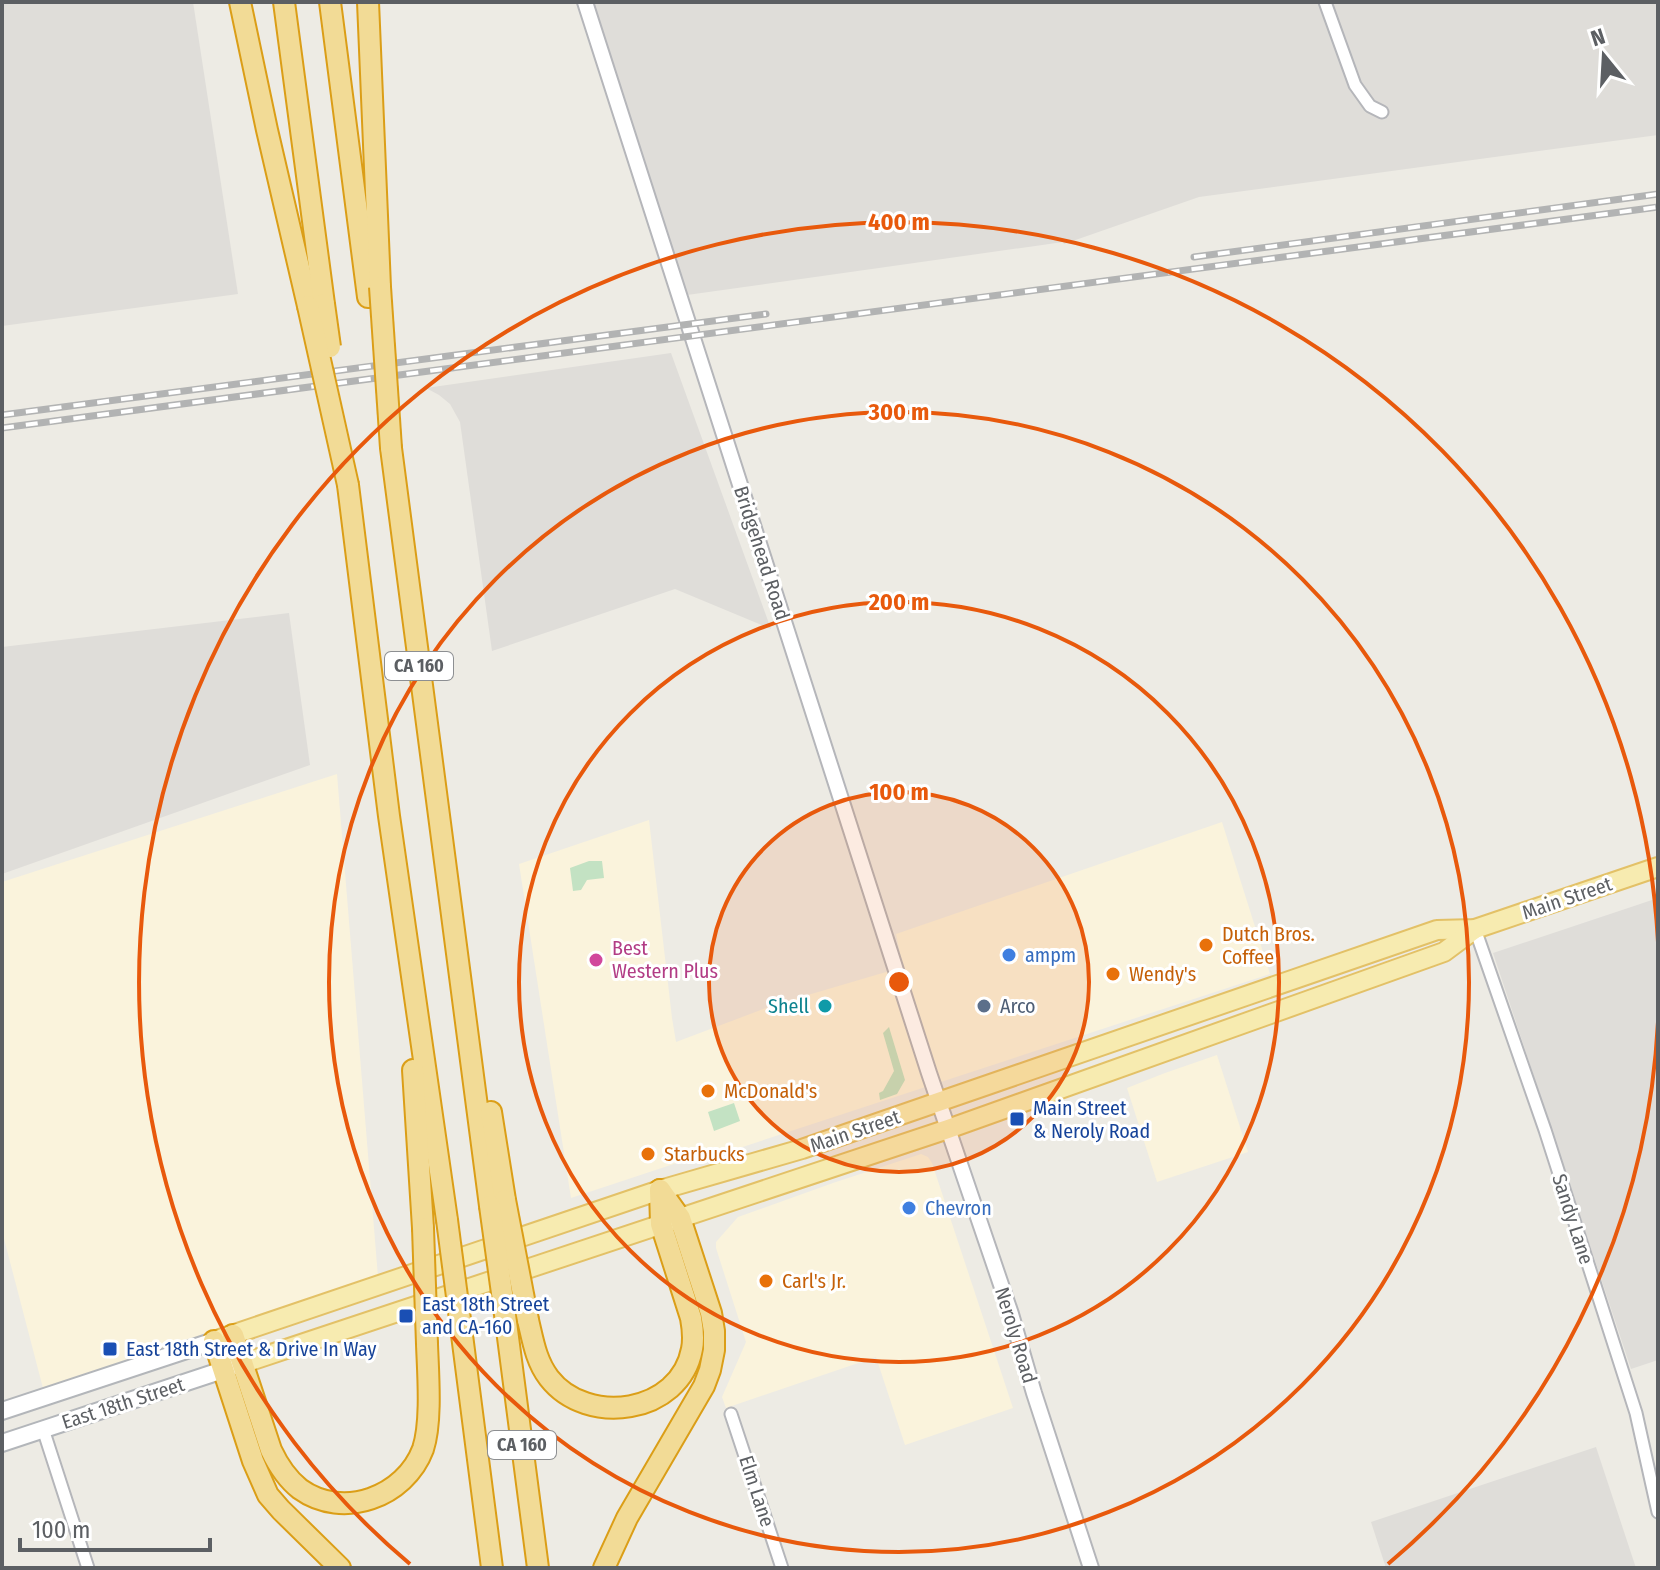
<svg xmlns="http://www.w3.org/2000/svg" width="1660" height="1570" font-family="'Fira Sans Condensed',sans-serif">
  <style>
    .commercial { fill: #faf3dc }
    .industrial { fill: #dfddd9 }
    .green { fill: #c3e2c3 }
    .lines { fill: none; stroke-linecap: round; stroke-linejoin: round }
    .minor-casing { stroke: #b5b6ba; stroke-width: 15 }
    .tertiary-casing { stroke: #b5b6ba; stroke-width: 18 }
    .secondary-casing { stroke: #b3b6ba; stroke-width: 20 }
    .primary-casing { stroke: #e3c167; stroke-width: 22 }
    .motorway-casing { stroke: #db9e17; stroke-width: 24 }
    .minor { stroke: #fff; stroke-width: 11 }
    .tertiary { stroke: #fff; stroke-width: 14 }
    .secondary { stroke: #fff; stroke-width: 16 }
    .primary { stroke: #f7ebb0; stroke-width: 18 }
    .motorway { stroke: #f2db96; stroke-width: 20 }
    .rail-casing { stroke: #b2b3b3; stroke-width: 7 }
    .rail { stroke: #fff; stroke-width: 4; stroke-dasharray: 12; stroke-linecap: butt }
    .motorway-bridge-casing { stroke: #db9e17; stroke-width: 24; stroke-linecap: butt }
    .motorway-bridge { stroke: #f2db96; stroke-width: 20 }
    .ring { fill: none; stroke: #e8590c; stroke-width: 4 }
    .food-dot { fill: #e8710a; stroke: #fff; stroke-width: 3 }
    .shop-dot { fill: #3f7fe0; stroke: #fff; stroke-width: 3 }
    .hotel-dot { fill: #d1479c; stroke: #fff; stroke-width: 3 }
    .culture-dot { fill: #0f9aa8; stroke: #fff; stroke-width: 3 }
    .service-dot { fill: #5c6f8a; stroke: #fff; stroke-width: 3 }
    .transit-dot { fill: #1a4fb4; stroke: #fff; stroke-width: 3 }
    .labels { text-anchor: middle; dominant-baseline: central; stroke-width: 6; stroke-linejoin: round; paint-order: stroke }
    .shield { fill: #fff; stroke: #8d8f92; stroke-width: 2 }
    .shield-label { font-size: 18px; font-weight: bold; fill: #5c5f63 }
    .street-label { font-size: 20px; fill: #5c5f63; stroke: #fff }
    .food-label { font-size: 20px; fill: #c56008; stroke: #fff; text-anchor: start }
    .hotel-label { font-size: 20px; fill: #b23c85; stroke: #fff; text-anchor: start }
    .shop-label { font-size: 20px; fill: #366cbe; stroke: #fff; text-anchor: start }
    .culture-label { font-size: 20px; fill: #0d838f; stroke: #fff; text-anchor: end }
    .service-label { font-size: 20px; fill: #4e5e75; stroke: #fff; text-anchor: start }
    .transit-label { font-size: 20px; fill: #164399; stroke: #fff; text-anchor: start }
    .centre { fill: #e8590c; stroke: #fff; stroke-width: 4 }
    .ring-label { font-size: 24px; text-anchor: middle; font-weight: bold; fill: #e8590c; stroke: #fff; stroke-width: 6; stroke-linejoin: round; paint-order: stroke }
  </style>
  <rect width="100%" height="100%" fill="#edebe4"/>
  <!-- commercial -->
  <g class="commercial">
    <path d="M 337,774 L 378,1277 L 44,1392 L 2,1231 L 2,882 Z"/>
    <path d="M 649,820 L 672,1018 L 676,1042 L 774,1005 L 903,967 L 896,934 L 1222,822 L 1270,974 L 712,1157 L 710,1152 L 571,1198 L 519,864 Z"/>
    <path d="M 1217,1055 L 1248,1152 L 1157,1182 L 1127,1088 L 1165,1073 Z"/>
    <path d="M 921,1154 L 928,1157 L 932,1163 L 1013,1408 L 905,1445 L 876,1357 L 726,1408 L 722,1397 L 746,1342 L 716,1248 L 716,1242 L 738,1217 L 833,1183 Z"/>
  </g>
  <!-- industrial -->
  <g class="industrial">
    <path d="M 2,2 L 193,2 L 238,294 L 2,326 Z"/>
    <path d="M 592,2 L 1658,2 L 1658,135 L 1199,197 L 1064,244 L 1063,242 L 687,295 Z"/>
    <path d="M 671,353 L 771,629 L 675,589 L 492,651 L 460,422 L 450,404 L 439,395 L 426,388 Z"/>
    <path d="M 289,613 L 310,765 L 2,874 L 2,647 Z"/>
    <path d="M 1658,898 L 1658,1360 L 1631,1369 L 1493,953 Z"/>
    <path d="M 1596,1447 L 1636,1568 L 1386,1568 L 1371,1522 Z"/>
  </g>
  <!-- green -->
  <g class="green">
    <path d="M 589,861 L 602,861 L 604,878 L 587,880 L 581,890 L 573,891 L 570,868 Z"/>
    <path d="M 889,1027 L 905,1080 L 897,1094 L 880,1100 L 879,1093 L 883,1091 L 894,1071 L 883,1033 Z"/>
    <path d="M 734,1103 L 740,1121 L 714,1131 L 708,1112 Z"/>
  </g>
  <g class="lines">
    <defs>
      <g id="minor">
        <path d="M 1325,2 L 1355,85 L 1370,106 L 1382,112"/>
        <path d="M 1475,929 L 1545,1130 L 1636,1413 L 1658,1512"/>
        <path d="M 731,1414 L 782,1568"/>
        <path d="M 43,1429 L 88,1568"/>
      </g>
      <path id="tertiary" d="M 585,2 L 929,1073 L 1011,1314 L 1034,1393 L 1091,1568"/>
      <g id="secondary">
        <path d="M 2,1411 L 214,1341"/>
        <path d="M 2,1443 L 232,1367"/>
      </g>
      <g id="primary">
        <path d="M 220,1339 L 660,1190 L 802,1149 L 1437,930 L 1475,929 L 1658,867"/>
        <path d="M 244,1363 L 948,1129 L 1444,952 L 1475,929"/>
      </g>
      <g id="motorway">
        <path d="M 240,2 L 267,130 L 308,306"/>
        <path d="M 284,2 L 324,304"/>
        <path d="M 330,2 L 368,297"/>
        <path d="M 368,2 L 380,287"/>
        <path d="M 391,448 L 490,1206"/>
        <path d="M 348,485 L 389,816 L 447,1220"/>
        <path d="M 413,1070 L 423,1228"/>
        <path d="M 491,1112 L 505,1200"/>
        <path d="M 528,1320 C 533,1341 536,1361 549,1378 C 587,1427 680,1414 692,1349 C 694,1339 693,1329 691,1318 L 661,1224 L 660,1190"/>
        <path d="M 506,1322 L 538,1568"/>
        <path d="M 233,1335 L 271,1450 C 278,1465 286,1478 300,1489 C 343,1520 405,1497 423,1449 C 432,1422 428,1373 427,1344"/>
        <path d="M 462,1335 L 492,1568"/>
        <path d="M 214,1341 L 253,1461 L 268,1495 L 281,1510 L 340,1568"/>
        <path d="M 604,1568 L 627,1518 L 704,1386 L 710,1370 L 714,1350 L 714,1331 L 711,1313 L 680,1218 L 660,1190"/>
      </g>
    </defs>
    <!-- minor casing -->
    <use href="#minor" class="minor-casing"/>
    <!-- tertiary casing -->
    <use href="#tertiary" class="tertiary-casing"/>
    <!-- secondary casing -->
    <use href="#secondary" class="secondary-casing"/>
    <!-- primary casing -->
    <use href="#primary" class="primary-casing"/>
    <!-- motorway casing -->
    <use href="#motorway" class="motorway-casing"/>
    <!-- minor -->
    <use href="#minor" class="minor"/>
    <!-- tertiary -->
    <use href="#tertiary" class="tertiary"/>
    <!-- secondary -->
    <use href="#secondary" class="secondary"/>
    <!-- primary -->
    <use href="#primary" class="primary"/>
    <!-- motorway -->
    <use href="#motorway" class="motorway"/>
    <defs>
      <g id="rail">
        <path d="M 1194,257 L 1658,194"/>
        <path d="M 2,415 L 766,314"/>
        <path d="M 2,428 L 1658,207"/>
      </g>
    </defs>
    <!-- rail casing -->
    <use href="#rail" class="rail-casing"/>
    <!-- rail -->
    <use href="#rail" class="rail"/>
    <defs>
      <g id="motorway-bridge">
        <path d="M 380,287 L 391,448"/>
        <path d="M 324,304 L 330,347"/>
        <path d="M 308,306 L 348,485"/>
        <path d="M 505,1200 L 528,1320"/>
        <path d="M 490,1206 L 506,1322"/>
        <path d="M 447,1220 L 462,1335"/>
        <path d="M 423,1228 L 427,1344"/>
      </g>
    </defs>
    <!-- motorway-bridge casing -->
    <use href="#motorway-bridge" class="motorway-bridge-casing"/>
    <!-- motorway-bridge -->
    <use href="#motorway-bridge" class="motorway-bridge"/>
  </g>
  <!-- distance rings -->
  <circle cx="899" cy="982" r="190" fill="#e8590c" fill-opacity=".12"/>
  <g class="ring">
    <circle cx="899" cy="982" r="190"/>
    <circle cx="899" cy="982" r="380"/>
    <circle cx="899" cy="982" r="570"/>
    <path d="M1658 1022A760 760 0 0 1 1388 1564M410 1564A760 760 0 1 1 1658 942"/>
  </g>
  <!-- markers -->
  <g class="food-dot">
    <circle cx="1206" cy="945" r="8"/>
    <circle cx="1113" cy="974" r="8"/>
    <circle cx="708" cy="1091" r="8"/>
    <circle cx="648" cy="1154" r="8"/>
    <circle cx="766" cy="1281" r="8"/>
  </g>
  <g class="shop-dot">
    <circle cx="1009" cy="955" r="8"/>
    <circle cx="909" cy="1208" r="8"/>
  </g>
  <circle class="hotel-dot" cx="596" cy="960" r="8"/>
  <circle class="culture-dot" cx="825" cy="1006" r="8"/>
  <circle class="service-dot" cx="984" cy="1006" r="8"/>
  <g class="transit-dot">
    <rect x="1009" y="1111" width="16" height="16" rx="4"/>
    <rect x="398" y="1308" width="16" height="16" rx="4"/>
    <rect x="102" y="1341" width="16" height="16" rx="4"/>
  </g>
  <g class="labels">
    <!-- shield labels -->
    <g class="shield">
      <rect x="385" y="652" width="68" height="28" rx="6"/>
      <rect x="488" y="1431" width="68" height="28" rx="6"/>
    </g>
    <g class="shield-label">
      <text x="419" y="666">CA 160</text>
      <text x="522" y="1445">CA 160</text>
    </g>
    <!-- street labels -->
    <g class="street-label">
      <text transform="translate(762 553) rotate(72)">Bridgehead Road</text>
      <text transform="translate(1567 898) rotate(-19)">Main Street</text>
      <text transform="translate(855 1131) rotate(-19)">Main Street</text>
      <text transform="translate(1573 1219) rotate(72)">Sandy Lane</text>
      <text transform="translate(1016 1335) rotate(73)">Neroly Road</text>
      <text transform="translate(123 1403) rotate(-18)">East 18th Street</text>
      <text transform="translate(757 1491) rotate(72)">Elm Lane</text>
    </g>
    <!-- food labels -->
    <g class="food-label">
      <text x="1222" y="934">Dutch Bros.<tspan x="1222" dy="23">Coffee</tspan></text>
      <text x="1129" y="974">Wendy's</text>
      <text x="724" y="1091">McDonald's</text>
      <text x="664" y="1154">Starbucks</text>
      <text x="782" y="1281">Carl's Jr.</text>
    </g>
    <!-- hotel labels -->
    <g class="hotel-label">
      <text x="612" y="948">Best<tspan x="612" dy="23">Western Plus</tspan></text>
    </g>
    <!-- shop labels -->
    <g class="shop-label">
      <text x="1025" y="955">ampm</text>
      <text x="925" y="1208">Chevron</text>
    </g>
    <!-- culture labels -->
    <g class="culture-label">
      <text x="809" y="1006">Shell</text>
    </g>
    <!-- service labels -->
    <g class="service-label">
      <text x="1000" y="1006">Arco</text>
    </g>
    <!-- transit labels -->
    <g class="transit-label">
      <text x="1033" y="1108">Main Street<tspan x="1033" dy="23">&amp; Neroly Road</tspan></text>
      <text x="422" y="1304">East 18th Street<tspan x="422" dy="23">and CA-160</tspan></text>
      <text x="126" y="1349">East 18th Street &amp; Drive In Way</text>
    </g>
  </g>
  <circle cx="899" cy="982" r="12" class="centre"/>
  <g class="ring-label">
    <text x="899" y="230">400 m</text>
    <text x="899" y="420">300 m</text>
    <text x="899" y="610">200 m</text>
    <text x="899" y="800">100 m</text>
  </g>
  <!-- border -->
  <rect width="1660" height="1570" fill="none" stroke="#5c5f63" stroke-width="8"/>
  <!-- north arrow -->
  <g transform="translate(1604 56) rotate(342)" stroke="#ffffff" stroke-width="6" paint-order="stroke">
  <path d="M0-6L14 30L0 20L-14 30Z" fill="#5c5f63"/>
  <text y="-12" font-size="22" font-weight="bold" text-anchor="middle" fill="#5c5f63">N</text>
  </g>
  <!-- scale -->
  <path d="M20 1538v12h190v-12" fill="none" stroke="#5c5f63" stroke-width="4"/>
  <text x="32" y="1538" font-size="24" fill="#5c5f63" stroke="#ffffff" stroke-width="6" paint-order="stroke">100 m</text>
</svg>
